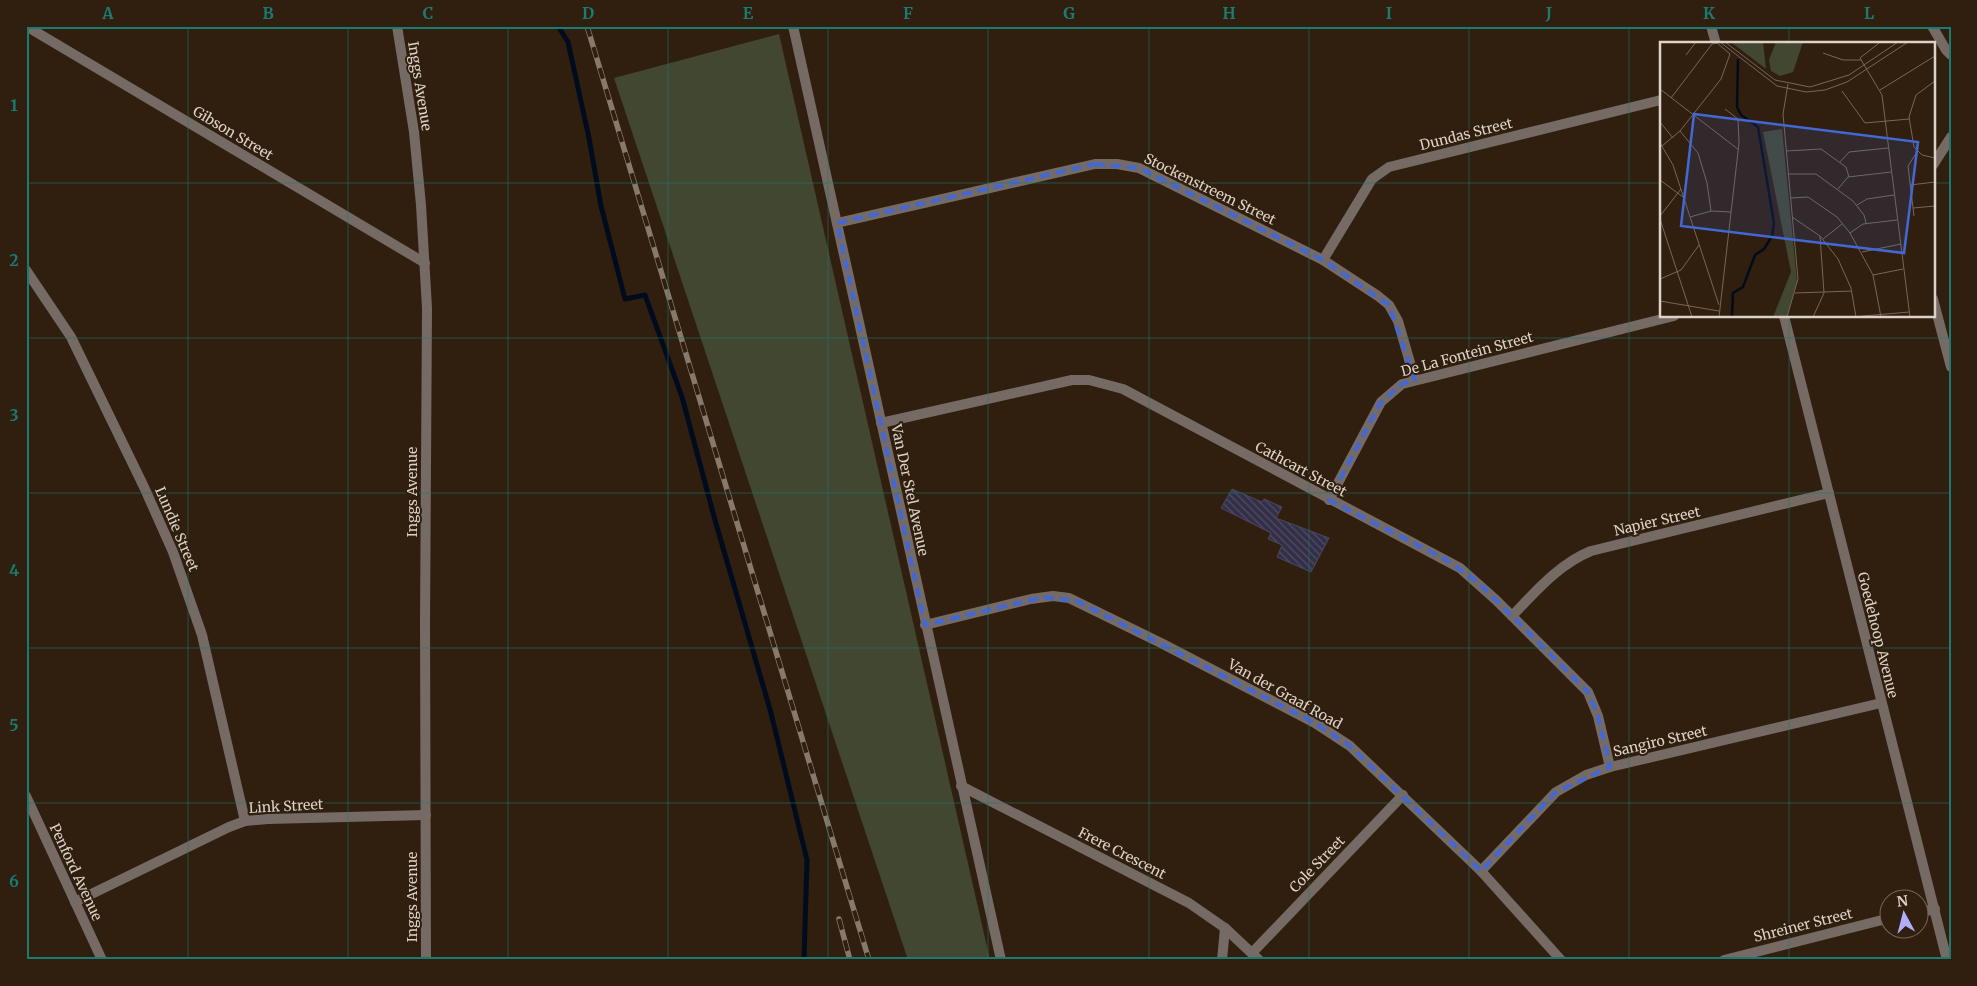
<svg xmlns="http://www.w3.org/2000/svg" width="1977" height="986" font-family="Merriweather,serif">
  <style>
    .green { fill: #424731 }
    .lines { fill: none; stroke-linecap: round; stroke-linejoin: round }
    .stream { stroke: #000c1d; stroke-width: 5 }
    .building { fill: url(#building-back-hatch); stroke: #4b475e }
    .minor { stroke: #756a64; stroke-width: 10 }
    .tertiary { stroke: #756a64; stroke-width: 10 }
    .rail-casing { stroke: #87796c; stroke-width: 5.5 }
    .rail { stroke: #301f0f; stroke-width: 4; stroke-dasharray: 11; stroke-linecap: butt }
    .marked { fill: none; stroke: #4368d5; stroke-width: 4; stroke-dasharray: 10 6; stroke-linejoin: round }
    .grid { fill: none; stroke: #197b72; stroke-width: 1; stroke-opacity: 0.55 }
    .labels { text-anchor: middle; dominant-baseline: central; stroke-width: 4; stroke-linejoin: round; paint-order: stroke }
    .street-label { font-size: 14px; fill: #ddd2c8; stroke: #301f0f }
    .inset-river { fill: none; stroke: #000c1d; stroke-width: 2.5 }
    .inset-road { fill: none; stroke: #756759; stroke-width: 1 }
    .view { fill: #4368d5; fill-opacity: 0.15; stroke: #4368d5; stroke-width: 2.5 }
    .inset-edge { fill: none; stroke: #ddd2c8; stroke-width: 2.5 }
    .neatline { fill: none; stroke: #197b72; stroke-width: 2 }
    .grid-label { font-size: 16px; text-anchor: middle; font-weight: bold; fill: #197b72 }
  </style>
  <defs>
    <pattern id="building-back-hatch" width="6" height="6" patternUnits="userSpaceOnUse" patternTransform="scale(1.25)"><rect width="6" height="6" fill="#332f49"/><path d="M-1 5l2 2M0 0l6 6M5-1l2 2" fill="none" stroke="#504c62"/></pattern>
  </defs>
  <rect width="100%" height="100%" fill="#301f0f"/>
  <!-- green -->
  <path class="green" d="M 779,34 L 990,960 L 908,960 L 614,78 Z"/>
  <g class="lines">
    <!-- stream -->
    <path class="stream" d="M 558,26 L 568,42 L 589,138 L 601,206 L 625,299 L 645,295 L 682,397 L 715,520 L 771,713 L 807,860 L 804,960"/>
  </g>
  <!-- building -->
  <path class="building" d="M 1232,489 L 1262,502 L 1264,499 L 1282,507 L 1276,518 L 1329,538 L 1311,572 L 1277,557 L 1282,545 L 1268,539 L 1271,533 L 1221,508 Z"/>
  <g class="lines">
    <!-- minor -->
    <g class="minor">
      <path d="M 26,26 L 425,263"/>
      <path d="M 397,26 L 414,132 L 421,205 L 427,308 L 425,623 L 426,960"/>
      <path d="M 1711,26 L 1716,44"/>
      <path d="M 1932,26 L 1946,50 L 1951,55"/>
      <path d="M 1933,165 L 1951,137"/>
      <path d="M 837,223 L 1095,164 L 1117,164 L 1139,168 L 1323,260 L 1378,296 L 1389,305 L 1398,321 L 1415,380"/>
      <path d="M 1323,260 L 1372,179 L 1389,167 L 1661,100"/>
      <path d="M 26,270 L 71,337 L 144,487 L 173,552 L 202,635 L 245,821"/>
      <path d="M 1933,299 L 1951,367"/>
      <path d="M 1784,316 L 1947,960"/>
      <path d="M 881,423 L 1072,380 L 1089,380 L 1123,389 L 1460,568 L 1496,600 L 1588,692 L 1598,716 L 1610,767"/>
      <path d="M 1329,500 L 1381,402 L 1402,384 L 1674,316"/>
      <path d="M 1512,616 C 1536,591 1559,564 1591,551 L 1829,493"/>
      <path d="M 925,625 L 1031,599 L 1053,596 L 1069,598 L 1161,643 L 1315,723 L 1350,746 L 1481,871 L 1561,960"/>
      <path d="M 961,786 L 1189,903 L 1225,928 L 1259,960"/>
      <path d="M 1481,871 L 1556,792 L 1586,775 L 1610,767 L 1881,703"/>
      <path d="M 75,902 L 229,827 L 245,821 L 268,819 L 426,815"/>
      <path d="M 1920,912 L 1935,909"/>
      <path d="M 1252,953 L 1403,795"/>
      <path d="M 1222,960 L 1225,928"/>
      <path d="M 1724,960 L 1890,918"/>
    </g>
    <!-- tertiary -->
    <g class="tertiary">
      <path d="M 793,26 L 1001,960"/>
      <path d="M 26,796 L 102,960"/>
    </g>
    <defs>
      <g id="rail">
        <path d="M 587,26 L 869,960"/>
        <path d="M 839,919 L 850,960"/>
      </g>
    </defs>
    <!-- rail casing -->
    <use href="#rail" class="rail-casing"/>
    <!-- rail -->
    <use href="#rail" class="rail"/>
  </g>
  <!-- marked area -->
  <path class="marked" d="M 1095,164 L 1139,168 L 1323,260 L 1389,305 L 1415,380 L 1402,384 L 1381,402 L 1329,500 L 1445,559 L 1478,582 L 1588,692 L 1598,716 L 1610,767 L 1556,792 L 1481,871 L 1350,746 L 1315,723 L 1077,601 L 1044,597 L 925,625 L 837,223 Z"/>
  <!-- grid -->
  <path class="grid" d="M 188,26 L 188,960M 348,26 L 348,960M 508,26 L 508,960M 668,26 L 668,960M 828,26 L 828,960M 988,26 L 988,960M 1149,26 L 1149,960M 1309,26 L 1309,960M 1469,26 L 1469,960M 1629,26 L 1629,960M 1789,26 L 1789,44M 26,183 L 1661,183M 1933,183 L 1951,183M 1789,316 L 1789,960M 26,338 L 1951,338M 26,493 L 1951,493M 26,648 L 1951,648M 26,803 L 1951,803"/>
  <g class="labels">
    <!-- street labels -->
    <g class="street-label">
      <text transform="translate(420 86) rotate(81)">Inggs Avenue</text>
      <text transform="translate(233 133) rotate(31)">Gibson Street</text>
      <text transform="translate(1466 134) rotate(-14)">Dundas Street</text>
      <text transform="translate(1210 189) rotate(26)">Stockenstreem Street</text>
      <text transform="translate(1467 354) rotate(-15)">De La Fontein Street</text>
      <text transform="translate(1301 469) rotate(28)">Cathcart Street</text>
      <text transform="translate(910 490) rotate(78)">Van Der Stel Avenue</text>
      <text transform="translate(412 492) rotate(-90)">Inggs Avenue</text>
      <text transform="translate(1657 521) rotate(-13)">Napier Street</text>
      <text transform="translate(177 529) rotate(67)">Lundie Street</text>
      <text transform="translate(1878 635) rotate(76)">Goedehoop Avenue</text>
      <text transform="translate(1285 694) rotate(29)">Van der Graaf Road</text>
      <text transform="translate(1660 741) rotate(-13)">Sangiro Street</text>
      <text transform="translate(286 806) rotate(-3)">Link Street</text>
      <text transform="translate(1122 853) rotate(27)">Frere Crescent</text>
      <text transform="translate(1317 864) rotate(-46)">Cole Street</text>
      <text transform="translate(76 872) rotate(65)">Penford Avenue</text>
      <text transform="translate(412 897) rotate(-90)">Inggs Avenue</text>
      <text transform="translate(1803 925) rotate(-14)">Shreiner Street</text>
    </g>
  </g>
  <!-- overview -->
  <g transform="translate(1660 42)">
    <rect width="275" height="275" fill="#301f0f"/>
    <path d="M 103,0 L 106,27 L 71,0 ZM 116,0 L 143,0 L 133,30 L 120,34 L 111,29 L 109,18 ZM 122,87 L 137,239 L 127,275 L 113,275 L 131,230 L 103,90 Z" fill="#424731"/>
    <path class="inset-river" d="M 72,275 L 73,251 L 83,245 L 95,213 L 104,207 L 112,194 L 114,181 L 98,85 L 81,73 L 77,65 L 78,17"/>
    <path class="inset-road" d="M 60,0 L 117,44 L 146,50 L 165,48 L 187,40 L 248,0M 65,0 L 115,38 L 150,45 L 189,33 L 238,0M 219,1 L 200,16 L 222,53 L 250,275M 163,11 L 183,18 L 201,18M 26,13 L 36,0M 275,39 L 256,53 L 249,75 L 254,105 L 262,113 L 275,116M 0,47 L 79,108M 220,48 L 275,14M 182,49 L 205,81 L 249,77M 0,80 L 13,96M 20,89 L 38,111 L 47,141 L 51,169M 0,101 L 13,123 L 59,263M 2,104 L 20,89 L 61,37 L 70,12 L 57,1 L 52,2 L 11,56M 126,109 L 161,107 L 186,125 L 189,135M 180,120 L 189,110 L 228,106M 128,132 L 156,132 L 193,159 L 204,173 L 206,181M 0,138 L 23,155M 250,143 L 275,140M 178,147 L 188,135 L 231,130M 130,156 L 148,155 L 177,175 L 190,191 L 213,233 L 221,275M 197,163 L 207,157 L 234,153M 253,166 L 275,164M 0,174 L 21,147M 254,174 L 248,124 L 257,110M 30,175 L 51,169 L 71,170M 132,175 L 160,194 L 178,217 L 191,246 L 196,275M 0,177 L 32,275M 190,191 L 203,182 L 237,178M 163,197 L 182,182M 202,210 L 241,202M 213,233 L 243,227M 0,237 L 21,228 L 39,203M 135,251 L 192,249M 0,259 L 59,269M 59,275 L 79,101 L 78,77 L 65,67M 127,275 L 138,237 L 123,72 L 128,42M 153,275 L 164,251 L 160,194M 192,275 L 249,270"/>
    <path class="view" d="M 34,72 L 258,100 L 244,211 L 21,184 Z"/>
    <rect width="275" height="275" class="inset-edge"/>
  </g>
  <!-- border -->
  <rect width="1977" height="986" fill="none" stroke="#301f0f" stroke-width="55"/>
  <!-- north arrow -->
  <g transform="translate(1904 914) rotate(353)"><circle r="24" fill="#301f0f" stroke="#756759"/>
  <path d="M0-4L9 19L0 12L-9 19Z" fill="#b1adfa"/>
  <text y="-8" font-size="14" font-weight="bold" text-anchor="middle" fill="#ddd2c8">N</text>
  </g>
  <rect x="28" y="28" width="1922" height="930" class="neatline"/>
  <g class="grid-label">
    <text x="108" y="19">A</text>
    <text x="268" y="19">B</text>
    <text x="428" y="19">C</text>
    <text x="588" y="19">D</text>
    <text x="748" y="19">E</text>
    <text x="908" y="19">F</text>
    <text x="1069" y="19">G</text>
    <text x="1229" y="19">H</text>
    <text x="1389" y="19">I</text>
    <text x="1549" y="19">J</text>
    <text x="1709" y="19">K</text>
    <text x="1869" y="19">L</text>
    <text x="14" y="111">1</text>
    <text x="14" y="266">2</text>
    <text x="14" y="421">3</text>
    <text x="14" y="576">4</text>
    <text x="14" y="731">5</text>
    <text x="14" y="887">6</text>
  </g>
</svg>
